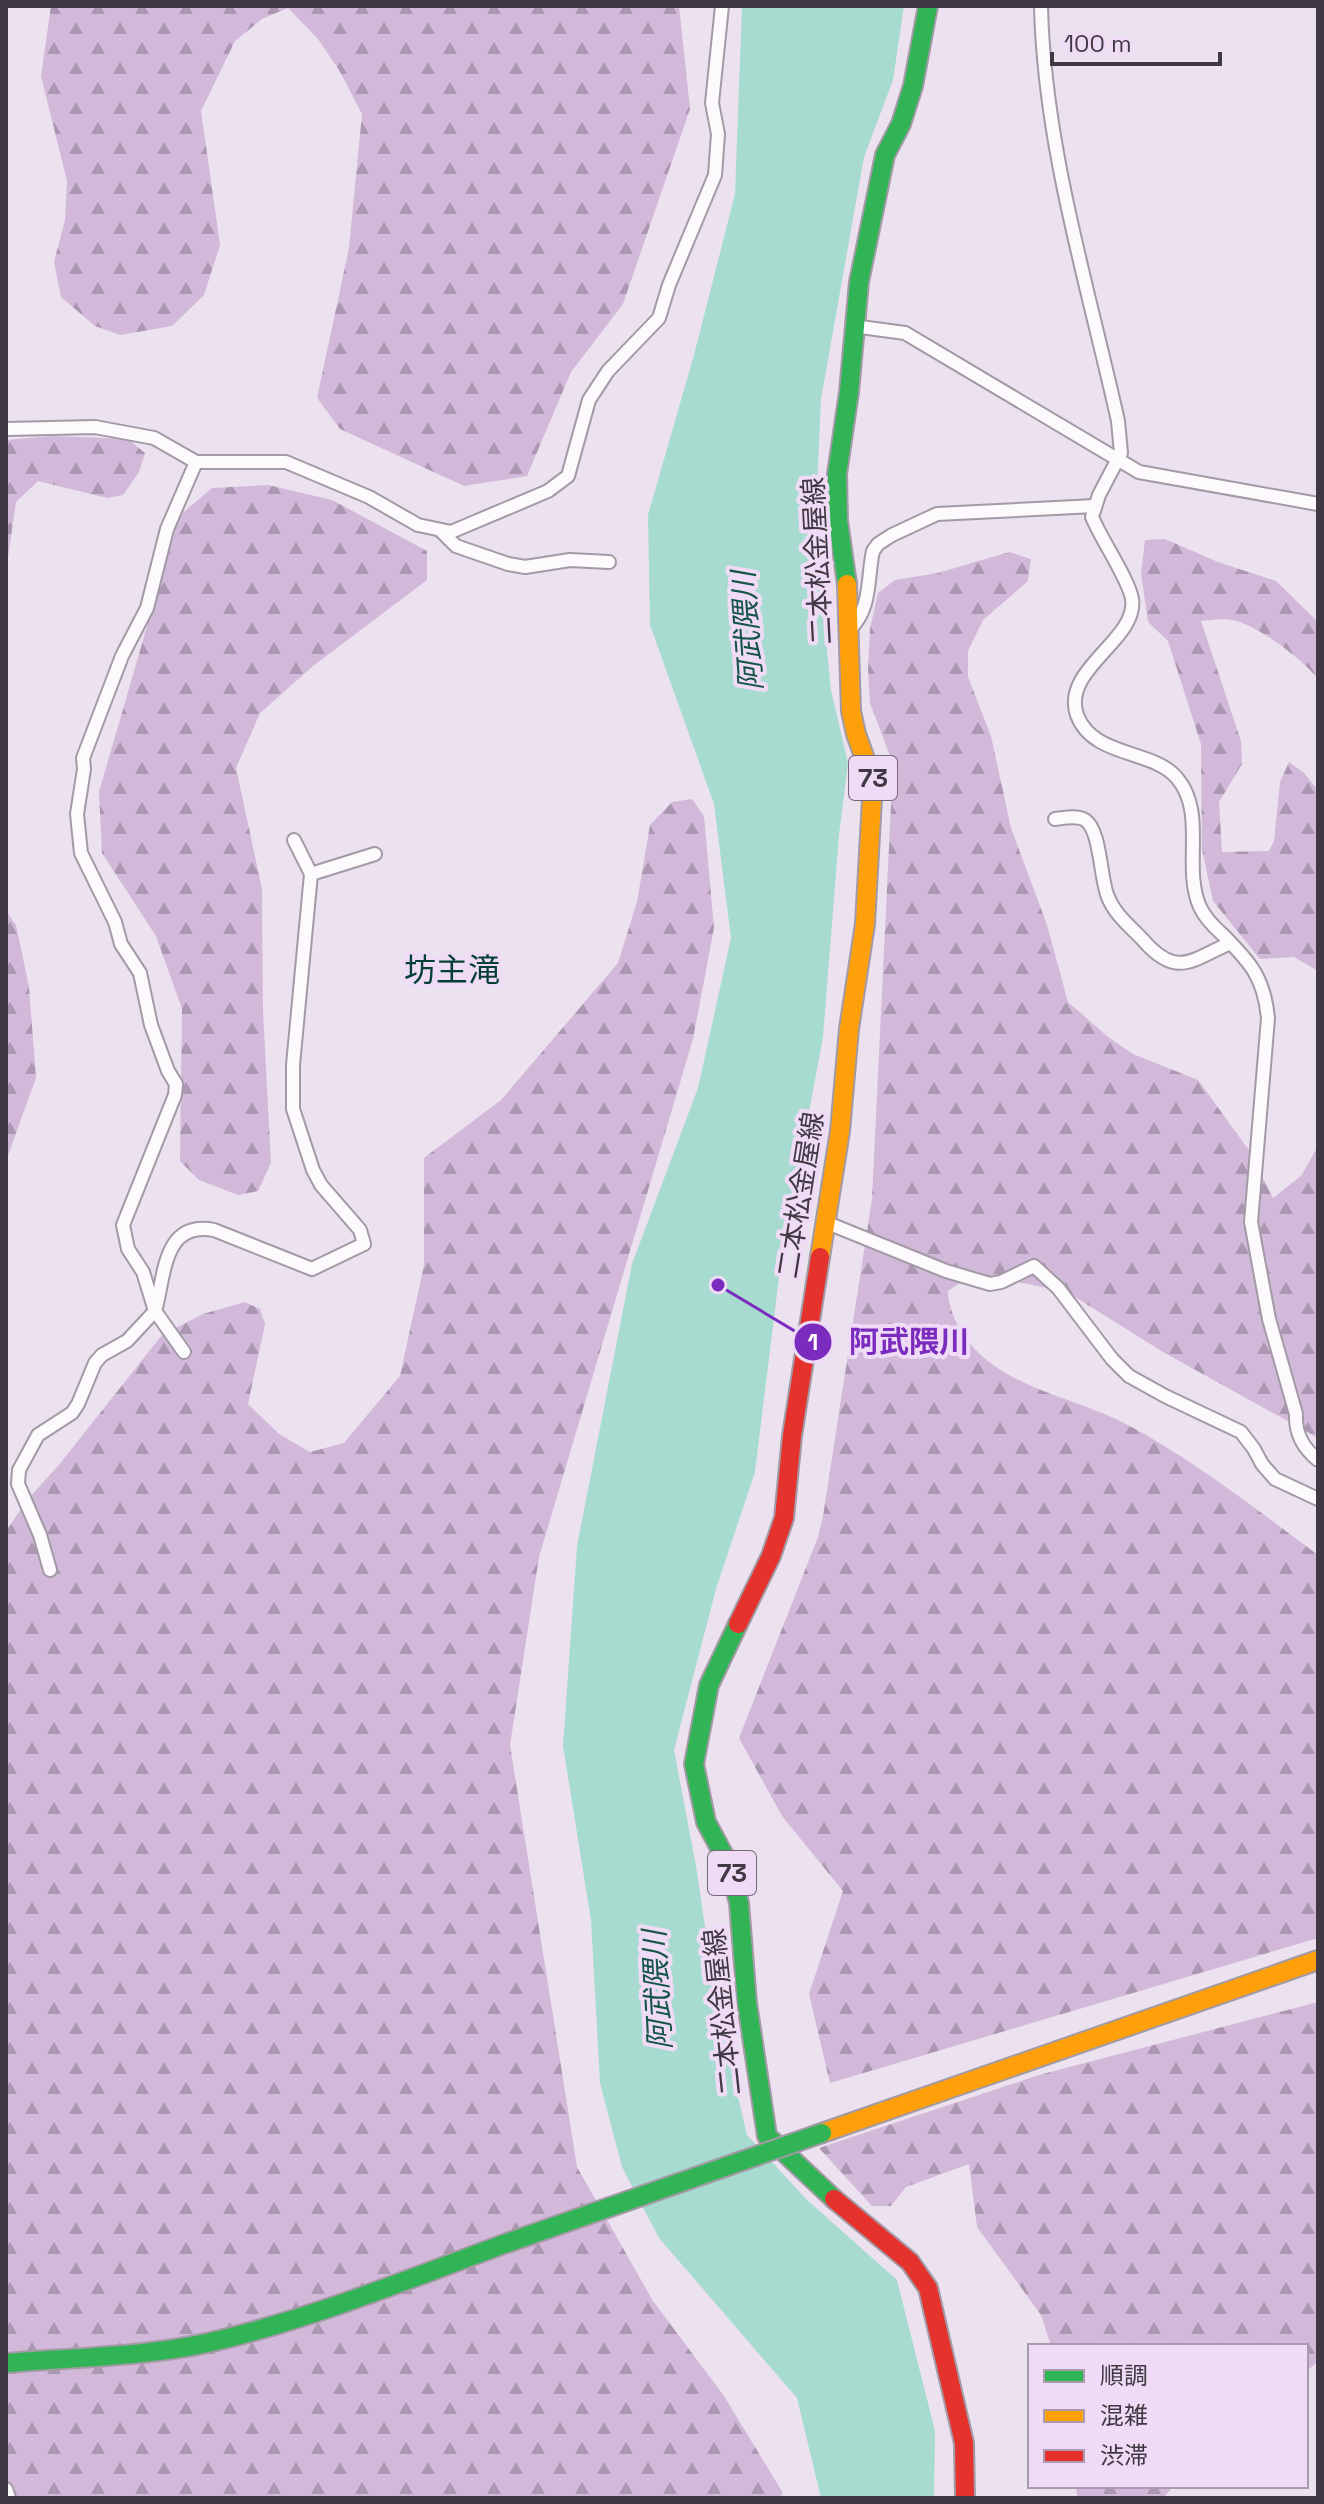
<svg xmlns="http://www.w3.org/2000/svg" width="1324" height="2504" font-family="'Space Grotesk','Noto Sans JP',sans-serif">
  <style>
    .forest { fill: url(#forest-firs) }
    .water { fill: #a7dbd0 }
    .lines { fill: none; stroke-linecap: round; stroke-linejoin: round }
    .street-casing { stroke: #a29aa4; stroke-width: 16 }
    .fast-casing { stroke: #a29aa4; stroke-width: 22 }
    .slow-casing { stroke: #a29aa4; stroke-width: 22 }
    .jam-casing { stroke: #a29aa4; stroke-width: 22 }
    .street { stroke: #fcfafd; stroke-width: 12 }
    .fast { stroke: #30b455; stroke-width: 18 }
    .slow { stroke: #ff9f0a; stroke-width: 18 }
    .jam { stroke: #e5322d; stroke-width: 18 }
    .fast-bridge-casing { stroke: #a29aa4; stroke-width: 22; stroke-linecap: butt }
    .fast-bridge { stroke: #30b455; stroke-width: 18 }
    .labels { text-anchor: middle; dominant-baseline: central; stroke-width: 8; stroke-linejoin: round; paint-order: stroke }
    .shield { fill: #efdbf5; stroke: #746978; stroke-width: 2 }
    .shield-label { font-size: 26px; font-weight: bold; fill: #403843 }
    .street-label { font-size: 28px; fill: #403843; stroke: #efdbf5 }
    .water-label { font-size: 30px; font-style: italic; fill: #145548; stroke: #efdbf5 }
    .quarter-label { font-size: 32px; fill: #033f34; stroke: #efdbf5 }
    .leader { fill: none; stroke: #7b2cbf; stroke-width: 3 }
    .callout-dot { fill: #7b2cbf; stroke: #efdbf5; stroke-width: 3 }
    .mark-label { font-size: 24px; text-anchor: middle; font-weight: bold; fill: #fff }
    .callout-label { font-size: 30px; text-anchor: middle; font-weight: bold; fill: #7b2cbf; stroke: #efdbf5; stroke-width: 8; stroke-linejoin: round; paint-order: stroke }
  </style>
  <defs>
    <pattern id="forest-firs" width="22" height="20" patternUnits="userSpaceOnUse" patternTransform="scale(2)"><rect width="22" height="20" fill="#d2b8d9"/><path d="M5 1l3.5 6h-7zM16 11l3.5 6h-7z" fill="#ac97b2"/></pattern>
  </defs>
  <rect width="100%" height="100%" fill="#ece1ef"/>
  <!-- forest -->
  <g class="forest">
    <path d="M 51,6 L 679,6 L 690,109 L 623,304 L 571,372 L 527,476 L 464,486 L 340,429 L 317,398 L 349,248 L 362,114 L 339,70 L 318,39 L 288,8 L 262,19 L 235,41 L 201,111 L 220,245 L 204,295 L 172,326 L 120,335 L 95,326 L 61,297 L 54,262 L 65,220 L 67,181 L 41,76 Z"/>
    <path d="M 52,436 L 128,439 L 145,453 L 139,472 L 123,495 L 107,498 L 38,481 L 16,502 L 6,571 L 6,440 Z"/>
    <path d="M 268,485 L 332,500 L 427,551 L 427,580 L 313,666 L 260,713 L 236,768 L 262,889 L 263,1011 L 271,1163 L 258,1191 L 238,1195 L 199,1180 L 180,1161 L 182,1009 L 156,936 L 102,853 L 99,792 L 179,516 L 212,488 Z"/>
    <path d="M 1165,539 L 1218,562 L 1276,581 L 1318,622 L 1318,679 C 1304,660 1257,625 1233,620 C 1224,618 1210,620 1201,621 L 1241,741 L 1242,764 L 1219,802 L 1222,852 L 1269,851 L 1274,841 L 1280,782 L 1289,762 L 1304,773 L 1318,790 L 1318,971 L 1294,957 L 1260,959 L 1213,901 L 1202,849 L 1201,744 L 1168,641 L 1148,622 L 1141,573 L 1145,540 Z"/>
    <path d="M 1009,552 L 1031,559 L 1028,581 L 983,620 L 968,651 L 968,677 L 991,736 L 1011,828 L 1047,925 L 1068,1002 L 1108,1037 L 1133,1054 L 1198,1080 L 1248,1149 L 1273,1198 L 1301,1176 L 1318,1146 L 1318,1438 L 1163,1352 L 1067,1292 L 992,1277 L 963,1281 L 948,1291 C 949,1315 962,1337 980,1354 C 1018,1390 1076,1399 1122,1422 C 1192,1458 1254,1508 1318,1555 L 1318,1938 L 830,2083 L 809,1994 L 843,1891 L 782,1816 L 739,1738 L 818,1537 L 823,1516 L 872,1199 L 893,764 L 870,703 L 868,670 L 870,629 L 878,593 L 895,580 L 938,573 Z"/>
    <path d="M 692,799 L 704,816 L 714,928 L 693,1039 L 539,1557 L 510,1745 L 577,2167 L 653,2301 L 724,2396 L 783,2493 L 779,2498 L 6,2498 L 6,1531 L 28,1499 L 58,1466 L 162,1335 L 203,1314 L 245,1302 L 260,1309 L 265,1324 L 248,1404 L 279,1434 L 310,1452 L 344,1443 L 400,1376 L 424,1265 L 424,1158 L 501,1100 L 618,963 L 637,902 L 650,825 L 672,802 Z"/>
    <path d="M 6,911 L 16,925 L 29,987 L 36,1078 L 6,1161 Z"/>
    <path d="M 1318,2002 L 1318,2362 L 1306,2371 L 1306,2346 L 1051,2346 L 1041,2315 L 977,2227 L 969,2164 L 906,2187 L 891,2206 L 872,2206 L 819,2148 L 1039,2075 Z"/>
    <path d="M 1076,2486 L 1174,2486 L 1163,2498 L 1077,2498 Z"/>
  </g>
  <!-- water -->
  <path class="water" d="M 742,6 L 904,6 L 893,80 L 864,157 L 821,399 L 815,532 L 831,690 L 848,763 L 839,835 L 823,1037 L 780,1269 L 755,1472 L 716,1589 L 674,1750 L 696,1866 L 718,2013 L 747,2135 L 806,2199 L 897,2280 L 935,2431 L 934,2498 L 821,2498 L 797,2398 L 659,2238 L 622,2167 L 600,2083 L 591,1920 L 563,1746 L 577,1546 L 632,1264 L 698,1088 L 731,938 L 714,804 L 650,625 L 648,515 L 694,355 L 735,194 Z"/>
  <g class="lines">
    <defs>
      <g id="street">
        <path d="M 1041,6 C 1044,145 1088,286 1118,421 L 1121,453 L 1099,495 L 1092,517 C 1101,539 1129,580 1132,599 C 1138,640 1061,669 1077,715 C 1093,758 1153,749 1177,778 C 1207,813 1182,867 1200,907 C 1205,918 1214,927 1223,935 C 1251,963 1264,978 1268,1018 L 1251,1222 L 1269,1319 L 1296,1414 C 1295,1434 1303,1448 1318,1460"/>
        <path d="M 853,326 L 905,333 L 1139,472 L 1318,504"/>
        <path d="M 6,429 L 95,427 L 154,438 L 196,462 L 286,462 L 369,497 L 418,525 L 451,532 L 548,491 L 568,476 L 589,400 L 608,371 L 659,318 L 669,285 L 715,175 L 718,134 L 712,103 L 722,6"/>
        <path d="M 441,531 L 456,546 L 508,564 L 525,567 L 570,560 L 609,562"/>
        <path d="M 850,629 C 872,608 867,578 873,551 L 878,544 L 892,535 L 937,514 L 1095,506"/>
        <path d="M 1055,819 C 1064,818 1077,815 1085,820 C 1101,830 1100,879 1108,897 C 1115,915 1131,927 1143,940 C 1176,978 1191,961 1230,943"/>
        <path d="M 311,874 L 375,854"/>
        <path d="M 825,1222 L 946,1271 L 990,1284 L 1001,1282 L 1034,1266 L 1058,1288 L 1112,1359 L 1129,1376 L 1165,1396 L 1241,1432 L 1254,1449 L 1262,1464 L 1275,1479 L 1318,1499"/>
        <path d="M 184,1352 L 155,1311 C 165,1278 162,1220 214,1230 L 312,1269 L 364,1244 L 360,1230 L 321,1185 L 313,1170 L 293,1109 L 293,1065 L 311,874 L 294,840"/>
        <path d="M 50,1570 L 40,1535 L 18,1484 L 19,1470 L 38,1435 L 72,1413 L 78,1404 L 95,1363 L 102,1355 L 127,1341 L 155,1311 L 143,1272 L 128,1249 L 123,1225 L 175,1095 L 176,1084 L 168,1071 L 151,1025 L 140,973 L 121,944 L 115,922 L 81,853 L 77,814 L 84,769 L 83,758 L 122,656 L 147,608 L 167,529 L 196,462"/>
        <path d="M 6,2489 L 9,2498"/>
      </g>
      <g id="fast">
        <path d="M 847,584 L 838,521 L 837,474 L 849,392 L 859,282 L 885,155 L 901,124 L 913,86 L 928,6"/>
        <path d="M 738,1624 L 709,1685 L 694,1764 L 706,1822 L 729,1865 L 739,1903 L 747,2003 L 767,2136 L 834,2199"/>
        <path d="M 6,2363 C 78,2357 154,2357 224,2339 C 321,2315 414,2277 507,2243"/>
      </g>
      <g id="slow">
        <path d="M 820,1257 L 840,1131 L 849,1029 L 865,924 L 873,781 L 856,734 L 851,711 L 847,584"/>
        <path d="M 822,2133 L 1318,1960"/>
      </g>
      <g id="jam">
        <path d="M 738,1624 L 771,1556 L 784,1518 L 792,1436 L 820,1257"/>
        <path d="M 834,2199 L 910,2262 L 928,2288 L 964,2443 L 965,2498"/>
      </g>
    </defs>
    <!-- street casing -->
    <use href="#street" class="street-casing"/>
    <!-- fast casing -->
    <use href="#fast" class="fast-casing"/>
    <!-- slow casing -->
    <use href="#slow" class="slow-casing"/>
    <!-- jam casing -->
    <use href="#jam" class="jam-casing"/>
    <!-- street -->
    <use href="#street" class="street"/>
    <!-- fast -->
    <use href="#fast" class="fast"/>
    <!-- slow -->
    <use href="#slow" class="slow"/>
    <!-- jam -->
    <use href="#jam" class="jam"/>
    <defs>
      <path id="fast-bridge" d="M 507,2243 L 822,2133"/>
    </defs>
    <!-- fast-bridge casing -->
    <use href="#fast-bridge" class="fast-bridge-casing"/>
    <!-- fast-bridge -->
    <use href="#fast-bridge" class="fast-bridge"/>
  </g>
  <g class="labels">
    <!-- shield labels -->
    <g class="shield">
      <rect x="849" y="756" width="48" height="44" rx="6"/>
      <rect x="708" y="1851" width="48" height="44" rx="6"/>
    </g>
    <g class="shield-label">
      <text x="873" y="778">73</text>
      <text x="732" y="1873">73</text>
    </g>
    <!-- street labels -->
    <g class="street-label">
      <text transform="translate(817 561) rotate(-93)">二本松金屋線</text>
      <text transform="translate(800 1195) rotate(-81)">二本松金屋線</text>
      <text transform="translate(722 2012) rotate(-96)">二本松金屋線</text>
    </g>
    <!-- water labels -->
    <g class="water-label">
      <text transform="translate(747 631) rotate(-94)">阿武隈川</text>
      <text transform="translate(657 1990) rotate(-93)">阿武隈川</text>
    </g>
    <!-- quarter labels -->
    <g class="quarter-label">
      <text x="452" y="970">坊主滝</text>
    </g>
  </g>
  <!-- callouts -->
  <path class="leader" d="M718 1285L813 1342"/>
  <g class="callout-dot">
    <circle cx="718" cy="1285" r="8"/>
    <circle cx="813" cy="1342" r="20"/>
  </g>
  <g class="mark-label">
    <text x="813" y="1350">1</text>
  </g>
  <g class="callout-label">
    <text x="909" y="1352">阿武隈川</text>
  </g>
  <!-- border -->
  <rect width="1324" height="2504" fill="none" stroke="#403843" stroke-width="16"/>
  <!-- legend -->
  <rect x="1028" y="2344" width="280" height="144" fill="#efdbf5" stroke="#a99aae" stroke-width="2"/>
  <rect x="1044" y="2370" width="40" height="12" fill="#30b455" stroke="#a99aae" stroke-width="2"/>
  <text x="1100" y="2384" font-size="24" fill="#403843">順調</text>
  <rect x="1044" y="2410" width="40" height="12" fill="#ff9f0a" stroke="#a99aae" stroke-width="2"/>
  <text x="1100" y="2424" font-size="24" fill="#403843">混雑</text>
  <rect x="1044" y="2450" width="40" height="12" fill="#e5322d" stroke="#a99aae" stroke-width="2"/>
  <text x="1100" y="2464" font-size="24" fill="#403843">渋滞</text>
  <!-- scale -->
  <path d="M1052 52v12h168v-12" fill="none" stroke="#403843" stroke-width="4"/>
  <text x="1064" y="52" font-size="24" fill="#403843" stroke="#efdbf5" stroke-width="6" paint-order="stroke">100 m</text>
</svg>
